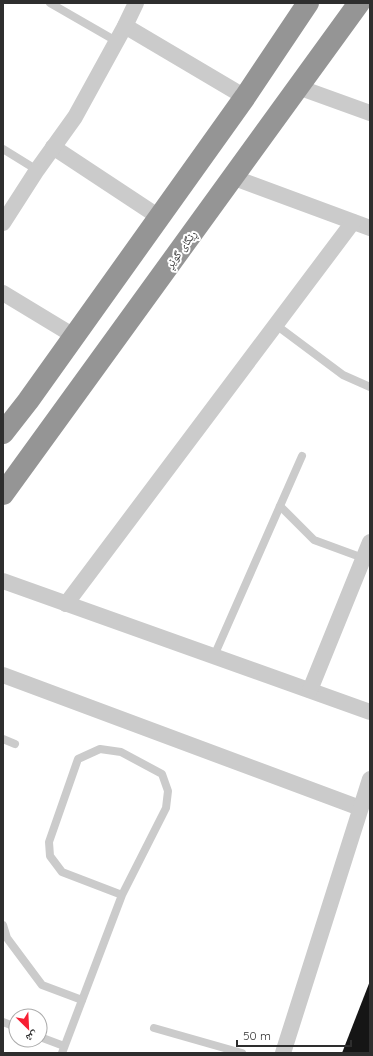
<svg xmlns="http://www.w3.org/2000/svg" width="373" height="1056" font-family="Quicksand,'Noto Naskh Arabic',sans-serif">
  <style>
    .building { fill: #151515 }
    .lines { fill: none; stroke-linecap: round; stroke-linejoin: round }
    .lane { stroke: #cbcbcb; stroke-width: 8 }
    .street { stroke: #cbcbcb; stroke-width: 16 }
    .highway { stroke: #959595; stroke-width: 22 }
    .labels { text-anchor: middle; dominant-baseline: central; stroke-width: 4; stroke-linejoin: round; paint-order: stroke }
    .street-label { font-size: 11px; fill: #2e2e2e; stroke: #fff }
  </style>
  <rect width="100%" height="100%" fill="#fff"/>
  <!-- building -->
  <path class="building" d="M 370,981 L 370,1053 L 342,1053 Z"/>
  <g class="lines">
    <!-- lane -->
    <g class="lane">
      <path d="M 50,3 L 116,41"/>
      <path d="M 3,149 L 37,170"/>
      <path d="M 276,325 L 343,375 L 370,387"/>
      <path d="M 280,506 L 314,540 L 363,558"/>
      <path d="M 214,656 L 302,456"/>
      <path d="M 3,739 L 15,744"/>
      <path d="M 3,925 L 7,938 L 42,985 L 82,1000"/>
      <path d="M 3,1022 L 16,1027"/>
      <path d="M 154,1028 L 242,1053"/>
      <path d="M 40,1037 L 64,1046"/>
      <path d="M 62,1053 L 122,895 L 166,808 L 168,791 L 162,774 L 121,752 L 100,749 L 78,759 L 49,842 L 50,856 L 62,872 L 122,895"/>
    </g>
    <!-- street -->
    <g class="street">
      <path d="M 125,26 L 245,97"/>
      <path d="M 298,87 L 370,113"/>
      <path d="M 53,147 L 159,217"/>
      <path d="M 232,177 L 370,228"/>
      <path d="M 3,223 L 37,170 L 75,117 L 125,26 L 136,3"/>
      <path d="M 3,293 L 74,336"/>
      <path d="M 3,581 L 370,712"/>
      <path d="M 66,604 L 353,222"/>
      <path d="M 3,675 L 360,808"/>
      <path d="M 310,690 L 370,542"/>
      <path d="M 283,1053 L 370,779"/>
    </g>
    <!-- highway -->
    <g class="highway">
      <path d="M 3,433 L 28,401 L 245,97 L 308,3"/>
      <path d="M 3,494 L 359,3"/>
    </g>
  </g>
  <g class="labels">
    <!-- street labels -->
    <g class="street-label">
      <text transform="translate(181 249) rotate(-54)">ڕێگای گوێڕ</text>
    </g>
  </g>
  <!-- border -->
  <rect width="373" height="1056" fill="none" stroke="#2e2e2e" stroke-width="8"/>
  <!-- north arrow -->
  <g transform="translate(28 1028) rotate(156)"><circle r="19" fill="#ffffff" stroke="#ababab"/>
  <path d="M0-3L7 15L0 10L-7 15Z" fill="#f71f33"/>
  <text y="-6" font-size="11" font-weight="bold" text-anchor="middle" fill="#2e2e2e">ش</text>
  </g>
  <!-- scale -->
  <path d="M237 1040v6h114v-6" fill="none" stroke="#2e2e2e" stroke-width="2"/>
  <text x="243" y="1040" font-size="12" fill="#2e2e2e" stroke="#ffffff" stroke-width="3" paint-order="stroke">50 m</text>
</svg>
